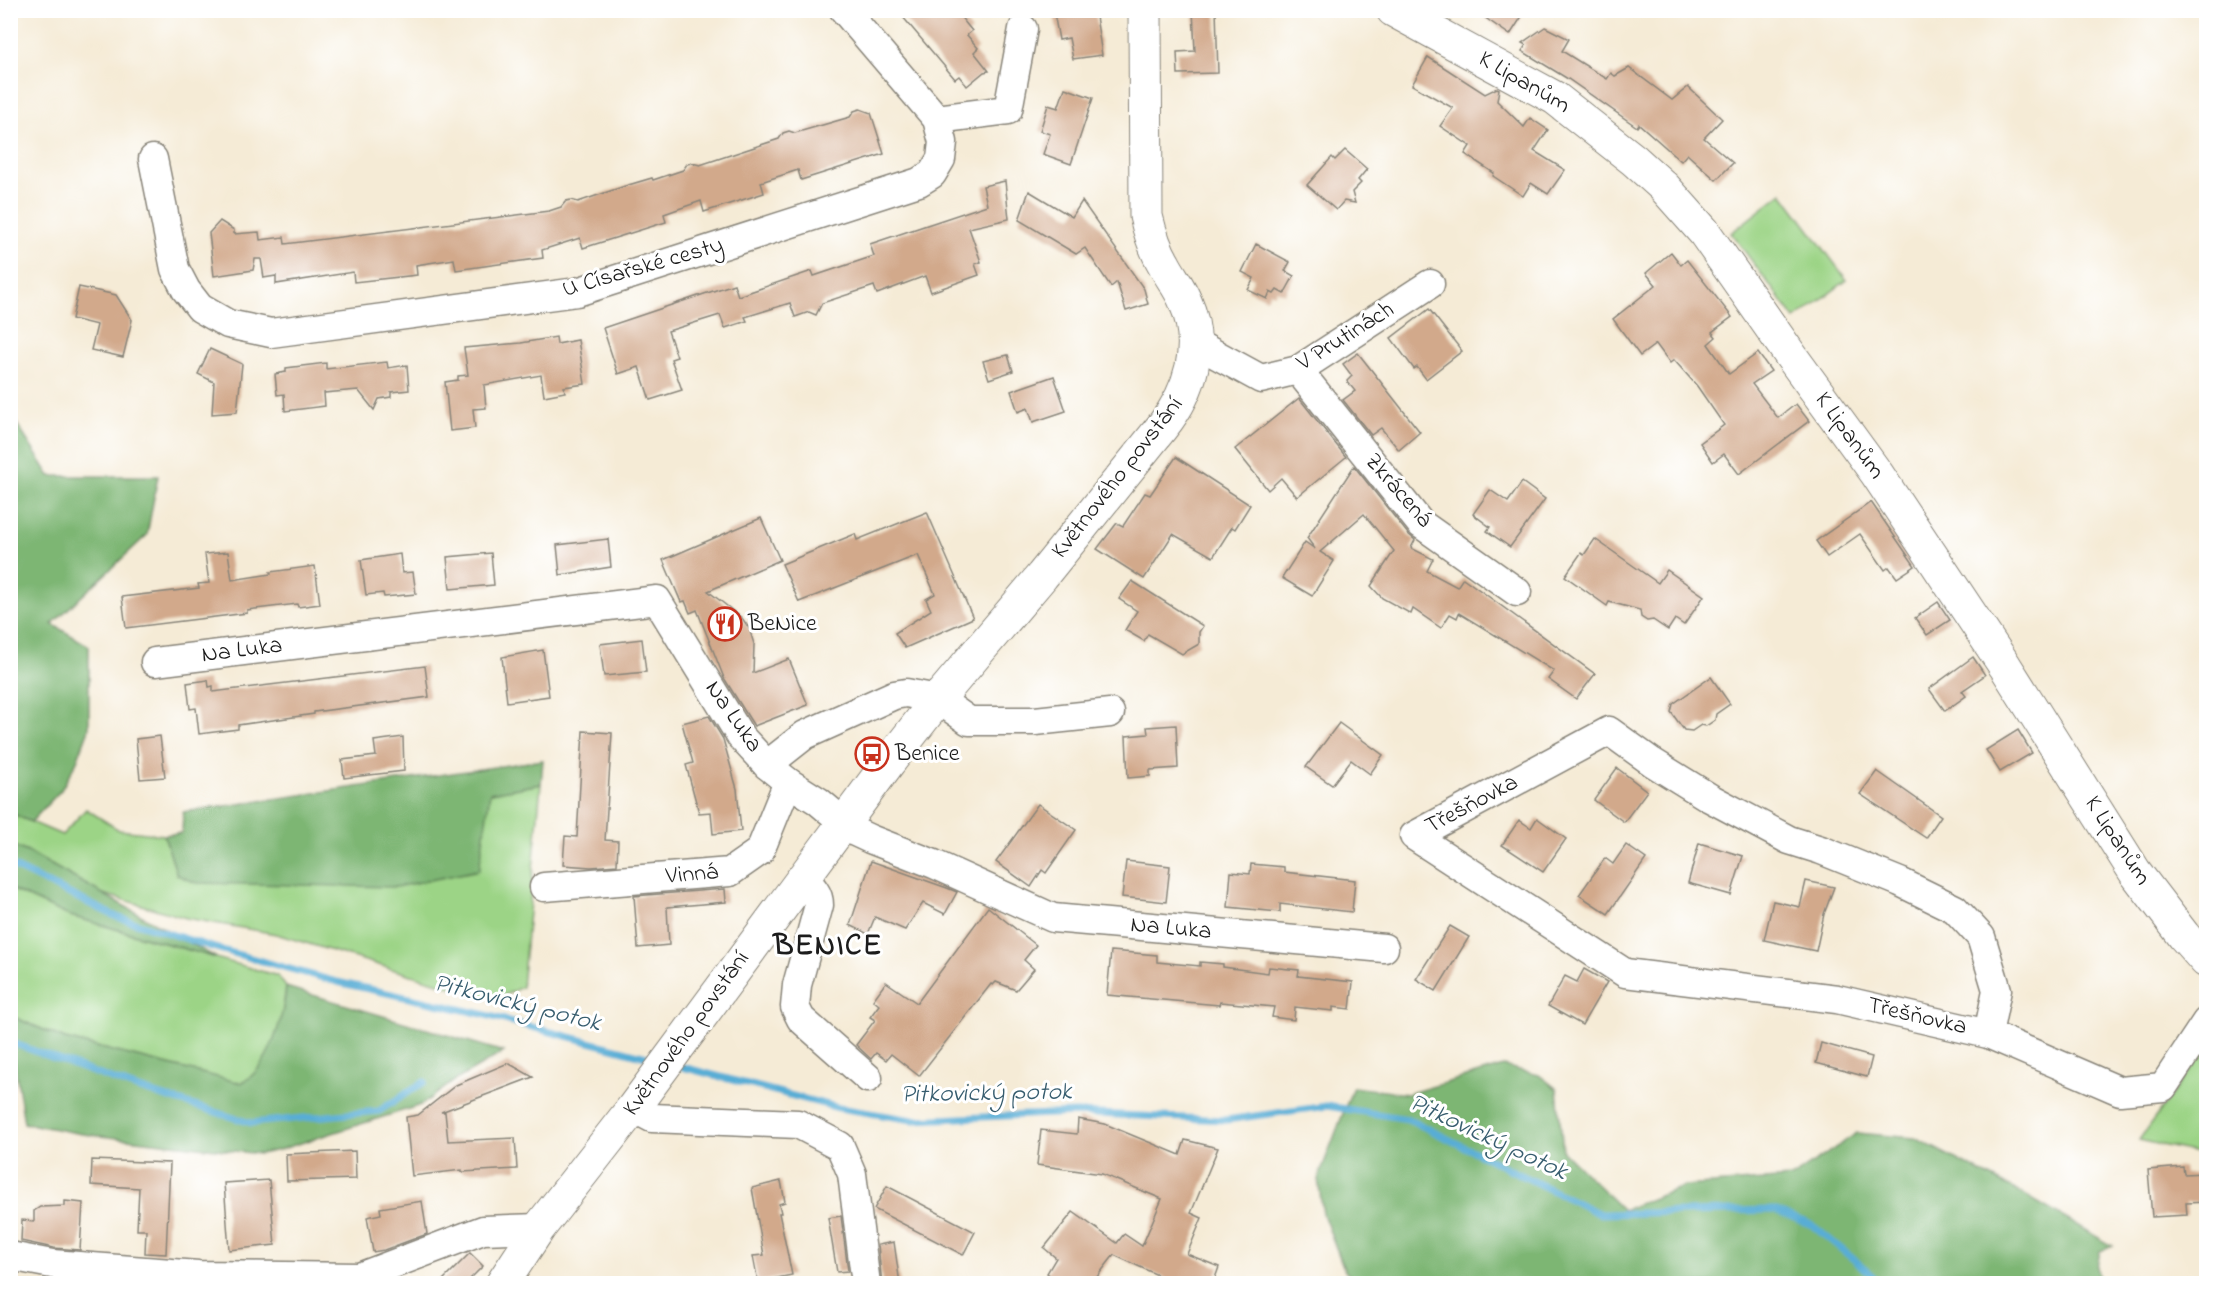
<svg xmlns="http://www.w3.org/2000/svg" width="2217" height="1294" font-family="'Indie Flower',sans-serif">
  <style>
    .green { fill: #9cd486; stroke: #5c7851; stroke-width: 1.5 }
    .forest { fill: #7db673; stroke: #4c6948; stroke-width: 1.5 }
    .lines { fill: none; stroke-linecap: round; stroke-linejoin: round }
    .stream { stroke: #58add5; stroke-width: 7 }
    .building { fill: #d2a98b }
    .minor-casing { stroke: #888479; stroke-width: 31 }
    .tertiary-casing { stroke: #888479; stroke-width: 35 }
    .minor { stroke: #fff; stroke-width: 28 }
    .tertiary { stroke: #fff; stroke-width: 33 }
    .labels { text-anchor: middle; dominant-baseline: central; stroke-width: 6; stroke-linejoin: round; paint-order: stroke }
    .street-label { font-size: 24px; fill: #1c1c1c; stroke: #fff }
    .poi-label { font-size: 24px; fill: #1c1c1c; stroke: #fff; text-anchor: start }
    .water-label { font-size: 26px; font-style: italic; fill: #375d6f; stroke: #fff }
    .district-label { font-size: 30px; font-weight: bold; letter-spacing: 1.5px; fill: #1c1c1c; stroke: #fff }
  </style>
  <rect width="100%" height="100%" fill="#fff"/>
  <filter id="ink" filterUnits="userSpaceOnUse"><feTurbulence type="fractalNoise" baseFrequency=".0167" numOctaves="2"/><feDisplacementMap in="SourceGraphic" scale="12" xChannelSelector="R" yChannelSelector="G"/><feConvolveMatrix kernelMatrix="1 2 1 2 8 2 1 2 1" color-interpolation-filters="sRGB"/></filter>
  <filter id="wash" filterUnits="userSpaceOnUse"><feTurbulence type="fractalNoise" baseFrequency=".008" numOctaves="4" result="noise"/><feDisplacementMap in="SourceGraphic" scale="24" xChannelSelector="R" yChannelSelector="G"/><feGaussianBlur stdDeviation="1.35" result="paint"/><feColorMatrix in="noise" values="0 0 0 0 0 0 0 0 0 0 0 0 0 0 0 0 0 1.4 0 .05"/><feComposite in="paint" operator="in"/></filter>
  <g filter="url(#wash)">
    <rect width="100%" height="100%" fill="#f5ebd6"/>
    <!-- green -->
    <g class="green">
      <path d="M 1782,193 L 1847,280 L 1795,319 L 1731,233 Z"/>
      <path d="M 541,784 L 522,987 L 494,1000 L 276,934 L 186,918 L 100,893 L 30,853 L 11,845 L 10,813 L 62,835 L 86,809 L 119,830 L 164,835 L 177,874 L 490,793 Z"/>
      <path d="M 11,889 L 67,915 L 278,976 L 286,987 L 281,1021 L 399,1026 L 241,1083 L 65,1039 L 11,1016 Z"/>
      <path d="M 2206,1047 L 2206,1155 L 2139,1140 Z"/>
    </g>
    <!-- forest -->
    <g class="forest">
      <path d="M 11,415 L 50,476 L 158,476 L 147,535 L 52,624 L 89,646 L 89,729 L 77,761 L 61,790 L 31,822 L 11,813 Z"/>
      <path d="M 543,760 L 541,784 L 490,793 L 479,870 L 396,887 L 196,883 L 177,875 L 164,835 L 182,833 L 183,812 Z"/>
      <path d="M 11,845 L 30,853 L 217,958 L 67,915 L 11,889 Z"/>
      <path d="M 286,987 L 504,1052 L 456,1080 L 421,1105 L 279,1150 L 260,1154 L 82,1134 L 24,1123 L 14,1059 L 11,1058 L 11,1016 L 65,1039 L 241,1083 C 269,1070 284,1016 286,987 Z"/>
      <path d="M 1503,1066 L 1539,1075 L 1557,1089 L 1563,1151 L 1623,1210 L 1685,1186 L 1791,1178 L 1857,1133 L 1915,1138 L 2023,1194 L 2113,1246 L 2100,1251 L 2097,1267 L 2099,1284 L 1357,1283 L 1345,1271 L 1323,1214 L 1318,1179 L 1353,1087 L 1407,1094 Z"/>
    </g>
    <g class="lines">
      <!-- stream -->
      <g class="stream">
        <path d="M 10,865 L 117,917 L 215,948 L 337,982 L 482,1014 L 658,1060"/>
        <path d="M 10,1042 L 136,1088 L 251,1123 L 379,1111 L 424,1082"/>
        <path d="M 675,1065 L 839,1108 L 913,1120 L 1076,1113 L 1226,1120 L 1327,1106 L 1408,1119 L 1600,1214 L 1774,1210 L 1812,1225 L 1869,1272 L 1879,1284"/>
      </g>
    </g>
    <g id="blocks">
      <!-- building -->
      <g class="building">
        <path d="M 897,10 L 955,10 L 972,31 L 967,35 L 978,48 L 974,52 L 989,71 L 984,72 L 967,86 L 959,76 L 955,79 Z"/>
        <path d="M 1074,10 L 1095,10 L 1102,55 L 1073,59 L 1069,38 L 1059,40 L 1054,13 Z"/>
        <path d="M 1193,10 L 1216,10 L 1218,73 L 1178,74 L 1177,52 L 1195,51 Z"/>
        <path d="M 1474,10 L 1526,10 L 1510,35 Z"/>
        <path d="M 1545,27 L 1569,39 L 1562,51 L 1607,79 L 1611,73 L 1615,76 L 1629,68 L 1672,100 L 1688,87 L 1722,119 L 1704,138 L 1733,163 L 1716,180 L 1687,154 L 1681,161 L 1639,124 L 1637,127 L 1568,79 L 1522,51 L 1526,45 L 1522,43 Z"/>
        <path d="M 1428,57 L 1485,94 L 1497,88 L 1499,89 L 1497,101 L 1524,127 L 1530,118 L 1548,130 L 1534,151 L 1565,170 L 1548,194 L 1531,183 L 1523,196 L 1493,176 L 1494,173 L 1465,154 L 1470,146 L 1440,126 L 1453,108 L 1412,85 Z"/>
        <path d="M 1065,88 L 1093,98 L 1071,164 L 1043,154 L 1050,134 L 1040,131 L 1048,105 L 1058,108 Z"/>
        <path d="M 860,109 L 871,113 L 884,154 L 801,180 L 798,170 L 761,182 L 764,193 L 704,212 L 701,201 L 664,214 L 666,222 L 583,248 L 580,238 L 542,250 L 543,258 L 456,270 L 454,259 L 416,265 L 417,275 L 354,282 L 353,272 L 276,284 L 276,276 L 264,278 L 261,259 L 255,259 L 253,270 L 214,276 L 209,233 L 220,221 L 234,230 L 234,234 L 259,232 L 260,240 L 284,237 L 285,244 L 549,211 L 561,207 L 566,201 L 571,200 L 578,202 L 625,186 L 652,178 L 653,180 L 683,170 L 687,164 L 692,163 L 700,165 L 779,139 L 783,133 L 789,131 L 795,133 L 850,117 L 854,111 Z"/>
        <path d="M 1345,150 L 1367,169 L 1358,180 L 1361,183 L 1352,192 L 1355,203 L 1344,201 L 1336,210 L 1307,185 L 1332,157 L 1335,160 Z"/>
        <path d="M 1005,181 L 1009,219 L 969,228 L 981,262 L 975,264 L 979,275 L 931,292 L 925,276 L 877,294 L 874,286 L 822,303 L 816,315 L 809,312 L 795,317 L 790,303 L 745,317 L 747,321 L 725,328 L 720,315 L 668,331 L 677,357 L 671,359 L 682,390 L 650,400 L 639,367 L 618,374 L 603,328 L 734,284 L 738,296 L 812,271 L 814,276 L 874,256 L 870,244 L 987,205 L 983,186 Z"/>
        <path d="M 1029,191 L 1072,217 L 1082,201 L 1144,289 L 1148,304 L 1126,311 L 1117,282 L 1111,287 L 1085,248 L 1076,254 L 1019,220 Z"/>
        <path d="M 1256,244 L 1290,262 L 1285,271 L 1294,276 L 1284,294 L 1277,290 L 1274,294 L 1270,292 L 1267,299 L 1248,290 L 1254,278 L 1242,272 Z"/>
        <path d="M 1671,252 L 1681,265 L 1687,260 L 1732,317 L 1712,332 L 1716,337 L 1708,344 L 1729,374 L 1758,353 L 1771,371 L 1752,384 L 1778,418 L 1796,404 L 1809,421 L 1739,474 L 1724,454 L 1713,462 L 1700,443 L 1724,425 L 1697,386 L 1674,360 L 1670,363 L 1656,344 L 1640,356 L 1613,319 L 1656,285 L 1646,273 Z"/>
        <path d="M 79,287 L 116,295 L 132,320 L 123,357 L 91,350 L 97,325 L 72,319 Z"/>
        <path d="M 1429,309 L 1462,351 L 1426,379 L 1417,367 L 1414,369 L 1391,338 Z"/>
        <path d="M 556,337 L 557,344 L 578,340 L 585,384 L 564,387 L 565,392 L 544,396 L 541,375 L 484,385 L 486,408 L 473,409 L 475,428 L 450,431 L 445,382 L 458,380 L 458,376 L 468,375 L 464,348 L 521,343 Z"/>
        <path d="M 210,349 L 242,364 L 237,412 L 212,414 L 214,382 L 198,374 Z"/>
        <path d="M 1358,353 L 1420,432 L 1399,450 L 1381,428 L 1371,435 L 1343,400 L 1355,391 L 1347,381 L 1352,376 L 1343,364 Z"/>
        <path d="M 1008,355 L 1013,371 L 989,379 L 983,361 Z"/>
        <path d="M 387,362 L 388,368 L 407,365 L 409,390 L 391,392 L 391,397 L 379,399 L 374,410 L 358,390 L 324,393 L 325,406 L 285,411 L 284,394 L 277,395 L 275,374 L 286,372 L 286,368 L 326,363 L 326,369 Z"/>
        <path d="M 1054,376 L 1066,411 L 1033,422 L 1028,408 L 1018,412 L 1011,391 Z"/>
        <path d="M 1299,398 L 1346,457 L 1297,497 L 1281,478 L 1268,490 L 1235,449 Z"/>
        <path d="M 1176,457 L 1250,505 L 1235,529 L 1232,527 L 1213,557 L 1173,534 L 1144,579 L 1097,549 L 1117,523 L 1123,526 L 1145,493 L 1150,495 Z"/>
        <path d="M 1354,466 L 1408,534 L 1415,540 L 1411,548 L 1433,559 L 1427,571 L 1457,587 L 1463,578 L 1595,674 L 1576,699 L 1548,679 L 1554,671 L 1459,613 L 1457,618 L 1450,614 L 1441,628 L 1413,609 L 1411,614 L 1382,598 L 1371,586 L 1394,551 L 1364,514 L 1320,552 L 1334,561 L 1312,596 L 1282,578 L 1305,542 L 1315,549 L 1307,538 Z"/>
        <path d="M 1522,482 L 1545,499 L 1510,547 L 1487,531 L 1490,527 L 1473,514 L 1490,490 L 1508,502 Z"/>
        <path d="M 1871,502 L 1915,566 L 1897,578 L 1889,567 L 1885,570 L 1860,534 L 1827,557 L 1816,541 Z"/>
        <path d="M 927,512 L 973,618 L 905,648 L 895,633 L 931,610 L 926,599 L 935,594 L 918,555 L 799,602 L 782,564 L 855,534 L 857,540 Z"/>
        <path d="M 761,518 L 780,560 L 708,591 L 742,618 L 749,628 L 754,644 L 753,673 L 789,659 L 808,705 L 754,726 L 724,678 L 697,610 L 690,613 L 685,601 L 681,602 L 663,560 Z"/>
        <path d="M 608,539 L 611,567 L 560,575 L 557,545 Z"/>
        <path d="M 1595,539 L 1658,583 L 1667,570 L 1704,596 L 1684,625 L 1675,619 L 1668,630 L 1653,620 L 1647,621 L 1641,617 L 1640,610 L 1609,602 L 1607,606 L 1565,576 L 1581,553 L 1584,555 Z"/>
        <path d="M 228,552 L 232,580 L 271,574 L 270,572 L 315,566 L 320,604 L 298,607 L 297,604 L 247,610 L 247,613 L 126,628 L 122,597 L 199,588 L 198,584 L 209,583 L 205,554 Z"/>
        <path d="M 491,553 L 494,585 L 450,589 L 447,557 Z"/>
        <path d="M 400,554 L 402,573 L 413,572 L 416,594 L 384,597 L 383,593 L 366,595 L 361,560 Z"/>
        <path d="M 1132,581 L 1203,626 L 1199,632 L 1199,644 L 1182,654 L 1148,634 L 1144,641 L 1125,630 L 1137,611 L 1119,599 Z"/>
        <path d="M 1938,602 L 1950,620 L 1927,635 L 1915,618 Z"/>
        <path d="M 642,639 L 646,672 L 604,676 L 600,644 Z"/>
        <path d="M 543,650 L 549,696 L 507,702 L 502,657 Z"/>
        <path d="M 1973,657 L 1985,675 L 1962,691 L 1966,696 L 1945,711 L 1929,689 Z"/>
        <path d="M 425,666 L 429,697 L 314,712 L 314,714 L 238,725 L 238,729 L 199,734 L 196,708 L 190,709 L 187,683 L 208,680 L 209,687 L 213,686 L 213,692 Z"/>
        <path d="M 1711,677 L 1730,704 L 1716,714 L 1715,720 L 1706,726 L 1701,725 L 1692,731 L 1684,730 L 1671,712 L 1673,704 Z"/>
        <path d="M 709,716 L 723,739 L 737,789 L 741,831 L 713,834 L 711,812 L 699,813 L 686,765 L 693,763 L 682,723 Z"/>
        <path d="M 1339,723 L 1383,755 L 1370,774 L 1351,760 L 1332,785 L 1306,767 Z"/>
        <path d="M 1176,725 L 1178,768 L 1150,770 L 1150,776 L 1128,778 L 1126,736 L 1148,734 L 1147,727 Z"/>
        <path d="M 2018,730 L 2032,753 L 2000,772 L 1986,750 Z"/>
        <path d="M 583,731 L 612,733 L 605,840 L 618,841 L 617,865 L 591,867 L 563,865 L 565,836 L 577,837 Z"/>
        <path d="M 160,736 L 165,777 L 140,779 L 136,739 Z"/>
        <path d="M 403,737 L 404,771 L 344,778 L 342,760 L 376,756 L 374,741 Z"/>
        <path d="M 1617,768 L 1647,791 L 1624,822 L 1594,800 Z"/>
        <path d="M 1877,771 L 1941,816 L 1926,838 L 1860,794 Z"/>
        <path d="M 1038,804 L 1076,830 L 1046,873 L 1042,870 L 1031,887 L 996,862 Z"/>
        <path d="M 1537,818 L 1566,839 L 1543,872 L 1502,845 L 1519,820 L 1531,828 Z"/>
        <path d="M 1699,843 L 1743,856 L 1731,895 L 1688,883 Z"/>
        <path d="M 1626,845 L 1646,859 L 1608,914 L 1579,895 L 1605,858 L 1613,864 Z"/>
        <path d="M 871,861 L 947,888 L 957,892 L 945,914 L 923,903 L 905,930 L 875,917 L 868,934 L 850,925 Z"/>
        <path d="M 1126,861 L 1170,866 L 1166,902 L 1122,897 Z"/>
        <path d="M 1251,864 L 1284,867 L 1284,872 L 1355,880 L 1352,912 L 1280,904 L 1280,912 L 1228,907 L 1231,872 L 1250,874 Z"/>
        <path d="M 1806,881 L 1834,887 L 1824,914 L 1816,951 L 1764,940 L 1773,901 L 1800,907 Z"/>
        <path d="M 725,889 L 726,902 L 667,907 L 669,945 L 638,948 L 634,896 Z"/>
        <path d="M 988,907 L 1036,945 L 1024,960 L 1034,969 L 1016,990 L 996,982 L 993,985 L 991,984 L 919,1076 L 891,1054 L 886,1060 L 876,1053 L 871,1059 L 856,1045 L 875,1020 L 870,1017 L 879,1005 L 873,1000 L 886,982 L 917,1003 Z"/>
        <path d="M 1450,926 L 1469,937 L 1436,991 L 1416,979 Z"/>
        <path d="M 1111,951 L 1157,955 L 1157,962 L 1200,966 L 1200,962 L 1223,964 L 1223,967 L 1268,973 L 1269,967 L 1299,970 L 1298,976 L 1353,982 L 1350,1009 L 1333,1007 L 1333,1011 L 1295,1007 L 1294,1020 L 1272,1017 L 1274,1007 L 1220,1002 L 1219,1005 L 1107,995 Z"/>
        <path d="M 1584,969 L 1607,982 L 1582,1025 L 1548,1006 L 1565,976 L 1577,982 Z"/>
        <path d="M 1821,1043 L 1872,1057 L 1867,1077 L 1816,1063 Z"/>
        <path d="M 508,1063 L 533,1077 L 441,1112 L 445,1112 L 448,1141 L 515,1138 L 517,1169 L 462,1172 L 462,1170 L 412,1176 L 406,1117 L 418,1115 L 456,1085 Z"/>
        <path d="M 1078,1119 L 1105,1124 L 1180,1155 L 1185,1140 L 1218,1148 L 1191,1213 L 1202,1218 L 1187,1254 L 1219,1267 L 1213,1284 L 1177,1284 L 1114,1255 L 1093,1282 L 1084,1276 L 1079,1284 L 1060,1284 L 1047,1273 L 1056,1258 L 1044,1248 L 1073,1212 L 1117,1243 L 1124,1234 L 1142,1246 L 1162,1199 L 1102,1174 L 1037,1165 L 1041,1130 L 1077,1134 Z"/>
        <path d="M 355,1151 L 356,1179 L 287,1181 L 286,1154 Z"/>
        <path d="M 92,1160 L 170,1163 L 166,1254 L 145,1253 L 146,1230 L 137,1230 L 139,1188 L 91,1185 Z"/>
        <path d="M 2183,1167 L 2184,1174 L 2206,1173 L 2206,1202 L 2186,1203 L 2187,1215 L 2152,1217 L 2148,1170 Z"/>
        <path d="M 269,1180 L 275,1245 L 229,1250 L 224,1183 Z"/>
        <path d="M 781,1181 L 785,1202 L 779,1204 L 781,1213 L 779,1213 L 792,1275 L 758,1282 L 753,1256 L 764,1255 L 752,1188 Z"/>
        <path d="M 887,1186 L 975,1232 L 963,1255 L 874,1209 Z"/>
        <path d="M 65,1201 L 83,1203 L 80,1250 L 54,1248 L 21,1241 L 22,1220 L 34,1221 L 34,1211 L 40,1207 L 65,1206 Z"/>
        <path d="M 422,1201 L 427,1234 L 384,1250 L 373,1252 L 367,1217 L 381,1214 L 380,1208 Z"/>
        <path d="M 841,1216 L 848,1271 L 837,1272 L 828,1218 Z"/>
        <path d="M 894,1242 L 900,1284 L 882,1284 L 878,1245 Z"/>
        <path d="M 470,1253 L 483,1266 L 465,1284 L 439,1284 Z"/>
      </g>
    </g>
  </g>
  <g filter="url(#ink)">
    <use href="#blocks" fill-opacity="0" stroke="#888479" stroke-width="1.5"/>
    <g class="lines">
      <defs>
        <g id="minor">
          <path d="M 937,119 L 1008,110 L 1023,29"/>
          <path d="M 153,159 L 175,269 L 186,290 L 200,308 L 228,324 L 271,333 L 577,292 L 919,182 L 932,174 L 941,159 L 943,142 L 937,119 L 844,10"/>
          <path d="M 1195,343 L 1261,379 L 1298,370 L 1430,284"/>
          <path d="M 1298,370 L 1421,524 L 1517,592"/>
          <path d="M 155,662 L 657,600 L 741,737 L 767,765 L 788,782 L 818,801 L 855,832 L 870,839 L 934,864 L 1053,918 L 1384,948"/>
          <path d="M 767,765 L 805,735 L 894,695 L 906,693 L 938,699 L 969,721 L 1035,721 L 1110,713"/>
          <path d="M 802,878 C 811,886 819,892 819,905 L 797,985 L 795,1007 L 801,1019 L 868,1078"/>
          <path d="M 544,887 L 730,872 L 760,851 L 788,782"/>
          <path d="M 1988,1034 L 1997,990 L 1981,937 L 1955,909 L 1900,882 L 1821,850 L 1789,840 L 1710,798 L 1652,762 L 1609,731 L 1414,836 L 1625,973 L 1837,999 L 1988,1034 L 2120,1091 L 2163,1087 L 2206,1022"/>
          <path d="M 633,1108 L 652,1118 L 798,1124 L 840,1146 L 852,1174 L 866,1284"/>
          <path d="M 10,1256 L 52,1264 L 198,1275 L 359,1277 L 483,1230 L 539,1228"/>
        </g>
        <g id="tertiary">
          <path d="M 1393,10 L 1555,98 L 1634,160 L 1664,187 L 1704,232 L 1791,356 L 1877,474 L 2005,666 L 2135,872 L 2184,936 L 2206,961"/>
          <path d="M 502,1284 L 539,1228 L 633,1108 L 889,762 L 938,699 L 1042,576 L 1162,427 C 1191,391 1205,345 1185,301 C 1180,288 1170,276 1164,264 C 1155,249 1150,233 1146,216 L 1145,10"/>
        </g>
      </defs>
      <!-- minor casing -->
      <use href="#minor" class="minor-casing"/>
      <!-- tertiary casing -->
      <use href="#tertiary" class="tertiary-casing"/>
      <!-- minor -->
      <use href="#minor" class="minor"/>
      <!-- tertiary -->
      <use href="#tertiary" class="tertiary"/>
    </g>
  </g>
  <!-- icons -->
  <defs>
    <symbol id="restaurant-ring" viewBox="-11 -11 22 22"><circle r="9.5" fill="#fff" stroke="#c8321e" stroke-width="1.5"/><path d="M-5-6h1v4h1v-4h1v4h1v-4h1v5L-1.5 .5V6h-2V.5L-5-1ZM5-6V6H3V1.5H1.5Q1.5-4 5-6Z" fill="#c8321e"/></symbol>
    <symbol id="bus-ring" viewBox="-11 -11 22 22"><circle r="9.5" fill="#fff" stroke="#c8321e" stroke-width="1.5"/><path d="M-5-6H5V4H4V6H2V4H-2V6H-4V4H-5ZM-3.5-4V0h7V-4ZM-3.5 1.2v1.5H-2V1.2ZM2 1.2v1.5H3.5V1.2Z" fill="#c8321e"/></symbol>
  </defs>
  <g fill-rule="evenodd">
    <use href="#restaurant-ring" x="706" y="605" width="38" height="38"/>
    <use href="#bus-ring" x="853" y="735" width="38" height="38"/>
  </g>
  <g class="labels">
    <!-- street labels -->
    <g class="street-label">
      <text transform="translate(1524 83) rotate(30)">K Lipanům</text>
      <text transform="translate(643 268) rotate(-16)">U Císařské cesty</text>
      <text transform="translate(1346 337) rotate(-32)">V Prutinách</text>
      <text transform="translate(1849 436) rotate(54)">K Lipanům</text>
      <text transform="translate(1118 478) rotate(-52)">Květnového povstání</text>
      <text transform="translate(1398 491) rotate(49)">Zkrácená</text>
      <text transform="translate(242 651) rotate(-7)">Na Luka</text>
      <text transform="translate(733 717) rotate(55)">Na Luka</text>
      <text transform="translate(1472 805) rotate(-28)">Třešňovka</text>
      <text transform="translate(2117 841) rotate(57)">K Lipanům</text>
      <text transform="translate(692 875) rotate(-5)">Vinná</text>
      <text transform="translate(1171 929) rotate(5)">Na Luka</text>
      <text transform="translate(1917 1017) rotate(13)">Třešňovka</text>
      <text transform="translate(687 1034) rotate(-54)">Květnového povstání</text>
    </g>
    <!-- poi labels -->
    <g class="poi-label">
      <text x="748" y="624">BeNice</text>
      <text x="895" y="754">Benice</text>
    </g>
    <!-- water labels -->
    <g class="water-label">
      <text transform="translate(517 1004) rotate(14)">Pitkovický potok</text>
      <text transform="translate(986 1094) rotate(-1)">Pitkovický potok</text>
      <text transform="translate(1488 1138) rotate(25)">Pitkovický potok</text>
    </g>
    <!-- district labels -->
    <g class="district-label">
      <text x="828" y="947">BENICE</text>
    </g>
  </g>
  <!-- margin -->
  <rect width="2217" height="1294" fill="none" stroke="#fff" stroke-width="36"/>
</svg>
